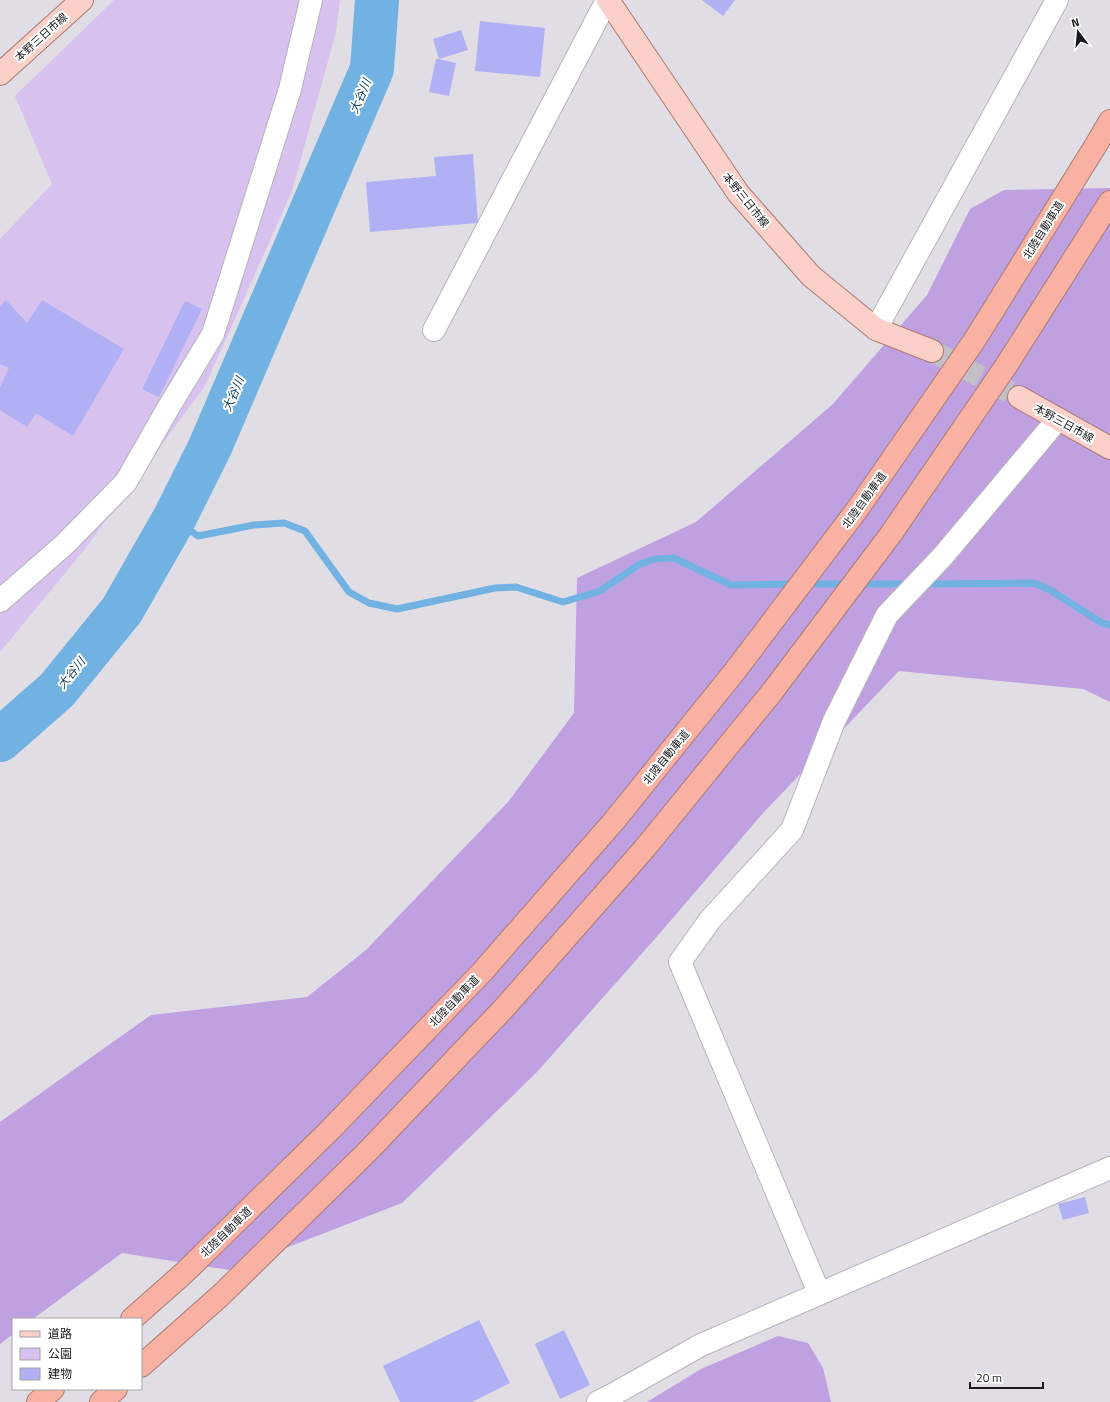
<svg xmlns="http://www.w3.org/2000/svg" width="1110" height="1402" font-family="'Titillium Web','Noto Sans JP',sans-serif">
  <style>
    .green { fill: #d6c1ef }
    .forest { fill: #bfa0e0 }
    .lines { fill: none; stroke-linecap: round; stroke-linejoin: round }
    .stream { stroke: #72b2e2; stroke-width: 7 }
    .river { stroke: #72b2e2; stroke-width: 44 }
    .building { fill: #b2b0f4 }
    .major-tunnel { stroke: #c2bfc7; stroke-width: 22; stroke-dasharray: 22 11; stroke-linecap: butt }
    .minor-casing { stroke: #b6b3ba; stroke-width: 24 }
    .major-casing { stroke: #aa7b73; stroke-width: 24 }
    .highway-casing { stroke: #aa7b73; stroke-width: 24 }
    .minor { stroke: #fff; stroke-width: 22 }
    .major { stroke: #fbd0c8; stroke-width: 22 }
    .highway { stroke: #f8b1a3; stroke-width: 22 }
    .labels { text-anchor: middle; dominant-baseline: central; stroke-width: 4; stroke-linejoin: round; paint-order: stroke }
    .street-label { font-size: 11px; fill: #19181b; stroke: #fff }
    .water-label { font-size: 12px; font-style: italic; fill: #164768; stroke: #fff }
  </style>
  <rect width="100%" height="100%" fill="#e0dde5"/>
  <!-- green -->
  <path class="green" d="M 114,0 L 340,0 L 336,32 L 292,191 L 205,386 L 84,550 L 0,652 L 0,239 L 52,184 L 15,96 Z"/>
  <!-- forest -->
  <g class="forest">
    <path d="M 1110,188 L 1110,702 L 1083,689 L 899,671 L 764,812 L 653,941 L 537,1072 L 402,1203 L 229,1270 L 122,1253 L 33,1319 L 13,1319 L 13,1334 L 0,1344 L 0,1122 L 151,1015 L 307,997 L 366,950 L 508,802 L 574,713 L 577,578 L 696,522 L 833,404 L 927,295 L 970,209 L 1004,190 Z"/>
    <path d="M 778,1336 L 808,1343 L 823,1368 L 831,1402 L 647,1402 L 701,1369 Z"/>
  </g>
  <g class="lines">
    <!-- stream -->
    <g class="stream">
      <path d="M 174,519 L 198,536 L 254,525 L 284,523 L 305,531 L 349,592 L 369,603 L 397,609 L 495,588 L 516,587 L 563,602 L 600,591 L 640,564 L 655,559 L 674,558 L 731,585 L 795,584"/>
      <path d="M 805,584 L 849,584"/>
      <path d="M 859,584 L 911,584"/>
      <path d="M 923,584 L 1034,583 L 1050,590 L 1102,623 L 1110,625"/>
    </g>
    <!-- river -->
    <path class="river" d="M 0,740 L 57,690 L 122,610 L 174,519 L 210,447 L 372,69 L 377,0"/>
  </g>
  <!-- building -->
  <g class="building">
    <path d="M 702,0 L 735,0 L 723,16 Z"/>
    <path d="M 480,21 L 545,28 L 540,77 L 475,71 Z"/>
    <path d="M 461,30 L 468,50 L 439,59 L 456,63 L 449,96 L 429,92 L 436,59 L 439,59 L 433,39 Z"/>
    <path d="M 473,154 L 478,223 L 370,232 L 366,182 L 436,176 L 434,157 Z"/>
    <path d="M 6,300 L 27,323 L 42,300 L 124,349 L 73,436 L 36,413 L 27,427 L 0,410 L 0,387 L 9,368 L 0,364 L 0,306 Z"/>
    <path d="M 185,301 L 202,309 L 159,397 L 142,389 Z"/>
    <path d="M 1085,1197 L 1089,1213 L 1063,1220 L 1058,1204 Z"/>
    <path d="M 479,1320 L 510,1383 L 472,1402 L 400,1402 L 383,1366 Z"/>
    <path d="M 564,1330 L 590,1385 L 560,1399 L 535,1344 Z"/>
  </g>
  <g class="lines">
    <!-- major-tunnel -->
    <path class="major-tunnel" d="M 932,351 L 1019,397"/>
    <defs>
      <g id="minor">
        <path d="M 876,329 L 1057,0"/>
        <path d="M 434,330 L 607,0"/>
        <path d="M 0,601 L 65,544 L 126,482 L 167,410 L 213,334 L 290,89 L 311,0"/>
        <path d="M 819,1293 L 680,962 L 710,920 L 792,830 L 834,721 L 887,615 L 943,556 L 1058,419"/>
        <path d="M 598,1402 L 612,1395 L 701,1345 L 1110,1168"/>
      </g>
      <g id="major">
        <path d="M 608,0 L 738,193 L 811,276 L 876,329 L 932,351"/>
        <path d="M 0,74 L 82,0"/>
        <path d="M 1019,397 L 1110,448"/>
      </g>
      <g id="highway">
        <path d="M 132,1319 L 184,1273 L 330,1130 L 483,971 L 614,821 L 735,671 L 859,507 L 974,341 L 1096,145 L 1110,121"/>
        <path d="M 141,1366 L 221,1295 L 368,1151 L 506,1006 L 645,848 L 772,692 L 891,534 L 1006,366 L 1110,202"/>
        <path d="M 38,1402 L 53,1389"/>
        <path d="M 101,1402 L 116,1389"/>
      </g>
    </defs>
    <!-- minor casing -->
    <use href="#minor" class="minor-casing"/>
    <!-- major casing -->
    <use href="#major" class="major-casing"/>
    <!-- highway casing -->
    <use href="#highway" class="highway-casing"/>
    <!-- minor -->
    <use href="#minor" class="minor"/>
    <!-- major -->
    <use href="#major" class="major"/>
    <!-- highway -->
    <use href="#highway" class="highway"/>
  </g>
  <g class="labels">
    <!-- street labels -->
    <g class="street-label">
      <text transform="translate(41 37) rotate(-42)">本野三日市線</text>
      <text transform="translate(746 200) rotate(51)">本野三日市線</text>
      <text transform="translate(1043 230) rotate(-58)">北陸自動車道</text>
      <text transform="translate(1064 423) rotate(29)">本野三日市線</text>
      <text transform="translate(864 500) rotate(-54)">北陸自動車道</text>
      <text transform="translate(666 757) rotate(-51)">北陸自動車道</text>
      <text transform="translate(454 1001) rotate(-46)">北陸自動車道</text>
      <text transform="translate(226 1232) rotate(-44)">北陸自動車道</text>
    </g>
    <!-- water labels -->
    <g class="water-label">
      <text transform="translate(360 96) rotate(-67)">大谷川</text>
      <text transform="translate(233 394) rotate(-67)">大谷川</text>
      <text transform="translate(71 673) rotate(-51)">大谷川</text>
    </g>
  </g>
  <!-- legend -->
  <rect x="12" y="1318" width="130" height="72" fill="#ffffff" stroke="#a3a3a4"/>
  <rect x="20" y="1331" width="20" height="6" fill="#fbd0c8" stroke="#a3a3a4"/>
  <text x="48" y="1338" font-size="12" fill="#19181b">道路</text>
  <rect x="20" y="1348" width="20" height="12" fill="#d6c1ef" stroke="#a3a3a4"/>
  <text x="48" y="1358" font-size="12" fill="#19181b">公園</text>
  <rect x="20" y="1368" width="20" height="12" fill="#b2b0f4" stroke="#a3a3a4"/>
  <text x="48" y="1378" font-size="12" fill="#19181b">建物</text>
  <!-- north arrow -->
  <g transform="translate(1078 32) rotate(344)" stroke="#ffffff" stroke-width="3" paint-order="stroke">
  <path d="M0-3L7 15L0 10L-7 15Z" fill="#19181b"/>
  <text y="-6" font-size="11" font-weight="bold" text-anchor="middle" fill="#19181b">N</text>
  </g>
  <!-- scale -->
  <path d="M970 1382v6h73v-6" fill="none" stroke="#19181b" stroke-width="2"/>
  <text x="976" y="1382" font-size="12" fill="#19181b" stroke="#ffffff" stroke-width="3" paint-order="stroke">20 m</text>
</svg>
